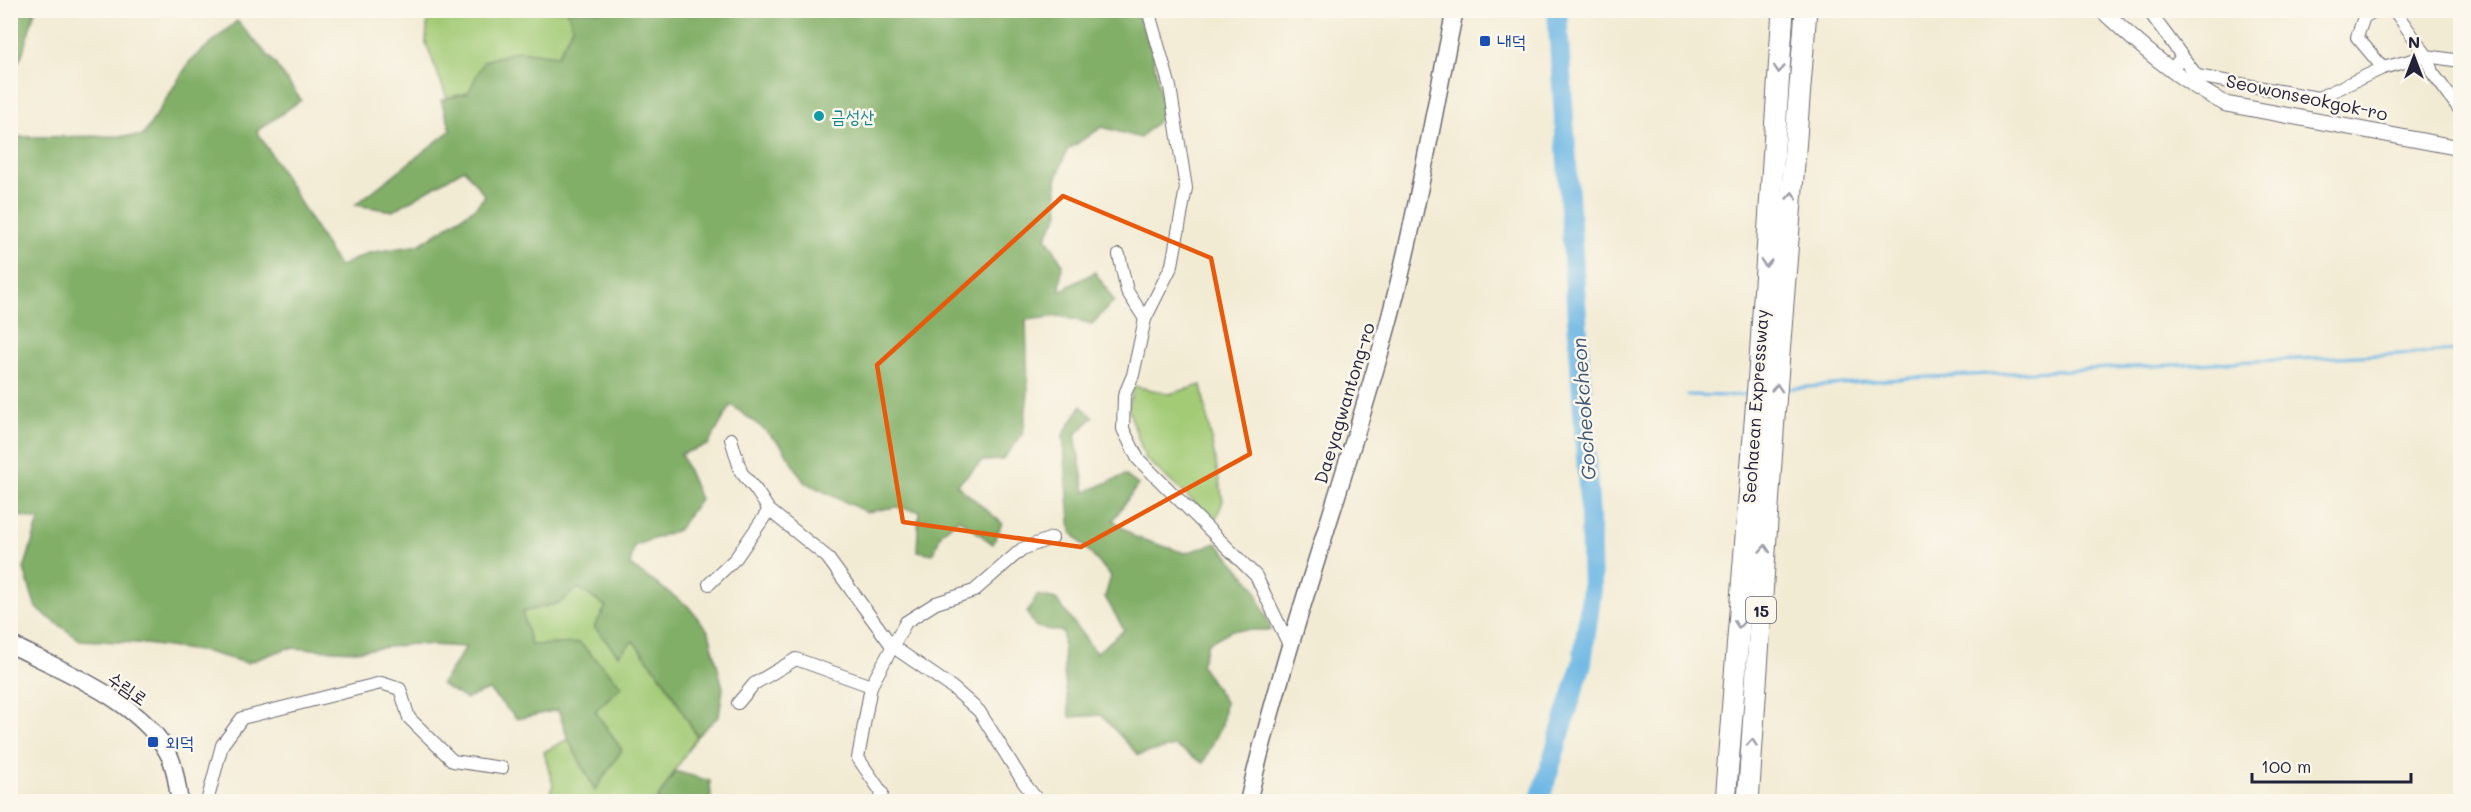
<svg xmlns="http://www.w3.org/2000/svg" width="2471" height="812" font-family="Mali,'Poor Story',sans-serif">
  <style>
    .green { fill: #a3cb76; stroke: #627658; stroke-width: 1.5 }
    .forest { fill: #82af67; stroke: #526851; stroke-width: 1.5 }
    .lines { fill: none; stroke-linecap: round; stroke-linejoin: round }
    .stream { stroke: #6bb6e4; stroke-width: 3 }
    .river { stroke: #6bb6e4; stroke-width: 20 }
    .minor-casing { stroke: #6b6871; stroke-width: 14 }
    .tertiary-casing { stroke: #6b6871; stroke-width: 17 }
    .secondary-casing { stroke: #6b6871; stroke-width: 19 }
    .motorway-casing { stroke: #6b6871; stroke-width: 23 }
    .minor { stroke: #fff; stroke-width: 12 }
    .tertiary { stroke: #fff; stroke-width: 15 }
    .secondary { stroke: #fff; stroke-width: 16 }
    .motorway { stroke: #fff; stroke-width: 21 }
    .oneway { stroke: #9c9ca7 }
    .marked { fill: none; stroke: #e8590c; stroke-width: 4.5; stroke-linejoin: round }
    .transit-dot { fill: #1a4fb4; stroke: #fbf7ec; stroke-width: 2 }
    .culture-dot { fill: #0f9aa8; stroke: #fbf7ec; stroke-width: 2 }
    .labels { text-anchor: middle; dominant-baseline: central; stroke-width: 5; stroke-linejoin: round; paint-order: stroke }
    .shield { fill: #fbf7ec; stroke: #636270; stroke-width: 1.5 }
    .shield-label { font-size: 16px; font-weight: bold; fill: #22223b }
    .transit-label { font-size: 18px; fill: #164399; stroke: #fbf7ec; text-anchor: start }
    .street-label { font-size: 18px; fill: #22223b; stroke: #fbf7ec }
    .culture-label { font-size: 18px; fill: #0d838f; stroke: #fbf7ec; text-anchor: start }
    .water-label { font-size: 20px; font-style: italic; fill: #3c5676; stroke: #fbf7ec }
  </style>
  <rect width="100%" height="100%" fill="#fbf7ec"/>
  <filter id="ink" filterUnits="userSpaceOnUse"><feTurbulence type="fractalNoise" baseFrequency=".0167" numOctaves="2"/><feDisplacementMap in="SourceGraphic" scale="12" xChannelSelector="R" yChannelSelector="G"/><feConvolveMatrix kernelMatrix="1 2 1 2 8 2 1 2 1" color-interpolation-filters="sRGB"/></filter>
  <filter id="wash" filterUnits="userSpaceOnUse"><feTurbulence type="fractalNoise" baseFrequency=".008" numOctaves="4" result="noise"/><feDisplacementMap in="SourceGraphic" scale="24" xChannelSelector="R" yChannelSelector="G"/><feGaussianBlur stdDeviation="1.35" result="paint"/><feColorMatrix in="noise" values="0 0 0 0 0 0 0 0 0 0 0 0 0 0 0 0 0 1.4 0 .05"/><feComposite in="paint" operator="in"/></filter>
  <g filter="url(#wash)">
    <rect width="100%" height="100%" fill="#f2ebd4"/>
    <!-- green -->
    <g class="green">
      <path d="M 428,11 L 567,11 L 573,27 L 557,56 L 518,51 L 468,93 L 447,98 L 426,43 Z"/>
      <path d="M 1201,385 L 1223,501 L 1215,521 L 1145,458 L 1128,408 L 1134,386 L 1169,394 Z"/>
      <path d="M 578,588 L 606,607 L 618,655 L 633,641 L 662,677 L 697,736 L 656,801 L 546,801 L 553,785 L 544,752 L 568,739 L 595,790 L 531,645 L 522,612 L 559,603 Z"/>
    </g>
    <!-- forest -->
    <g class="forest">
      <path d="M 11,10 L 35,11 L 21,58 L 11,72 Z"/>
      <path d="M 567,11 L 1136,12 L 1152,50 L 1164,115 L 1140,138 L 1102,127 L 1067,150 L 1056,180 L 1059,213 L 1046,237 L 1062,263 L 1060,291 L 1095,272 L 1114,301 L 1092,324 L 1060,316 L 1026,320 L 1028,393 L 1023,434 L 1002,460 L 982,461 L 957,485 L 1002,523 L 993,544 L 959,519 L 942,532 L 933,554 L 917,551 L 919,511 L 896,507 L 866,512 L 804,482 L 782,446 L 761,427 L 731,405 L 708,445 L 681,454 L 700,499 L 678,530 L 634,546 L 630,565 L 688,606 L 709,632 L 723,688 L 719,716 L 697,736 L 662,677 L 633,641 L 618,655 L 594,627 L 606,607 L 579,588 L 559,603 L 522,612 L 531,645 L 580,643 L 622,686 L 595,711 L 622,750 L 595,790 L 568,739 L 558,710 L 517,719 L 489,690 L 465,699 L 441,684 L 466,647 L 412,644 L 355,651 L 288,648 L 247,663 L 206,652 L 138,643 L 80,640 L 36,608 L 24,569 L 39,520 L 11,514 L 11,134 L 13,137 L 143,136 L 190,61 L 237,21 L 273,61 L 301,100 L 257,131 L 339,267 L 368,253 L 419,245 L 475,208 L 485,196 L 464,169 L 393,211 L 355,205 L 451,130 L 441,100 L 468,93 L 484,61 L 518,51 L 557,56 L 573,27 Z"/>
      <path d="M 1081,406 L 1093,417 L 1075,435 L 1085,492 L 1125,475 L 1138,485 L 1113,520 L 1135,537 L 1185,553 L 1217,543 L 1254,586 L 1271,630 L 1232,630 L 1208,643 L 1201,665 L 1225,702 L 1222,725 L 1203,763 L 1175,746 L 1138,755 L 1101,715 L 1070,717 L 1064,673 L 1063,632 L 1036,627 L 1027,613 L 1037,595 L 1056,599 L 1096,653 L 1124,630 L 1105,597 L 1111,576 L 1071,532 L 1063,435 Z"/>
      <path d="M 675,771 L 710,781 L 711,798 L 709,801 L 656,801 Z"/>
    </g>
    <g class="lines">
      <!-- stream -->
      <g class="stream">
        <path d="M 1785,389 L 1910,378 L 2460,351"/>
        <path d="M 1687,395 L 1729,396 L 1749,394"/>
      </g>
      <!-- river -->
      <path class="river" d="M 1539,802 L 1582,663 L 1592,589 L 1590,518 L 1557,10"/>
    </g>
  </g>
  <g filter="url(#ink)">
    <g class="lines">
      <defs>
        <g id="minor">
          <path d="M 1148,10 L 1170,87 L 1186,188 L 1172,265 L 1145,319 L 1133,375 L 1124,396 L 1123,429 L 1138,459 L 1256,576 L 1290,647"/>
          <path d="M 2148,10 L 2182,56 L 2171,71"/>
          <path d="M 2376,10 L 2364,17 L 2357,37 L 2383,68"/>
          <path d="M 2394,10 L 2427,56 L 2460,61"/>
          <path d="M 2182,56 L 2197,76 L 2318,98 L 2383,68 L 2427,56 L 2432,72 L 2460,110"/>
          <path d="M 1119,255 L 1127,291 L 1145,319"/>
          <path d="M 731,439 L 741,472 L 756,490 L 769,510 L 827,557 L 892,646 L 953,688 L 979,711 L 1024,783 L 1039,802"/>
          <path d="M 709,584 L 736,558 L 769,510"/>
          <path d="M 738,703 L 754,684 L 796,659 L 871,686"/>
          <path d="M 207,802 L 222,745 L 242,718 L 381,683 L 400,689 L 409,718 L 453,761 L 502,768"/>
          <path d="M 880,802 L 882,793 L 858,758 L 871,686 L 906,622 L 936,603 L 974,591 L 1022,549 L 1052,538"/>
          <path d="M 2406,802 L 2460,801"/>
        </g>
        <path id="tertiary" d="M 2102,10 C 2141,47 2179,80 2226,104 L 2460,148"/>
        <g id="secondary">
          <path d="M 10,644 C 62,671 143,701 170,757 C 176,770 177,787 180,802"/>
          <path d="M 1248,802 C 1285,643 1342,491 1385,335 C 1415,228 1432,119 1455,10"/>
        </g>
        <g id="motorway">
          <path d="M 1725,802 L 1760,360 L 1783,10"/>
          <path d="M 1748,802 L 1774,418 L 1806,10"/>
        </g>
      </defs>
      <!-- minor casing -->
      <use href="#minor" class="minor-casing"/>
      <!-- tertiary casing -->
      <use href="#tertiary" class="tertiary-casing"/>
      <!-- secondary casing -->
      <use href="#secondary" class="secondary-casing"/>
      <!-- motorway casing -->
      <use href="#motorway" class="motorway-casing"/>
      <!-- minor -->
      <use href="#minor" class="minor"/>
      <!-- tertiary -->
      <use href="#tertiary" class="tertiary"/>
      <!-- secondary -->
      <use href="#secondary" class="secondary"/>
      <!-- motorway -->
      <use href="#motorway" class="motorway"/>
    </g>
    <!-- one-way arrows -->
    <defs><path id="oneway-chevron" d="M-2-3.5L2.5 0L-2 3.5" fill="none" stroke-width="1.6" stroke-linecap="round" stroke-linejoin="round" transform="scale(1.5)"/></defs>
    <g class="oneway">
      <use href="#oneway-chevron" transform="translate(1779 69) rotate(94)"/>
      <use href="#oneway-chevron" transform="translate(1792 196) rotate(-86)"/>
      <use href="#oneway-chevron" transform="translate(1766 263) rotate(94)"/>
      <use href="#oneway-chevron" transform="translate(1777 388) rotate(-86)"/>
      <use href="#oneway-chevron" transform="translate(1765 549) rotate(-86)"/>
      <use href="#oneway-chevron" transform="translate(1739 624) rotate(95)"/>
      <use href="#oneway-chevron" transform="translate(1752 743) rotate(-86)"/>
    </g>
  </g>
  <!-- marked area -->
  <path class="marked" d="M 1063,196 L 1211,258 L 1250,454 L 1081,547 L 903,522 L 877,365 Z"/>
  <!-- markers -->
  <g class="transit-dot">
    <rect x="1479" y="35" width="12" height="12" rx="3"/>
    <rect x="147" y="736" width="12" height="12" rx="3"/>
  </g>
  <circle class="culture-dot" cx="819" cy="116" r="6"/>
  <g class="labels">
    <!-- shield labels -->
    <rect class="shield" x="1746" y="597" width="30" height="26" rx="4.5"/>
    <g class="shield-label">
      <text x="1761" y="610">15</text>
    </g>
    <!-- transit labels -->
    <g class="transit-label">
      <text x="1497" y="41">내덕</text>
      <text x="165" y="742">외덕</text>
    </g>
    <!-- street labels -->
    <g class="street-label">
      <text transform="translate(2307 97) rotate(12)">Seowonseokgok-ro</text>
      <text transform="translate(1344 403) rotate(-73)">Daeyagwantong-ro</text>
      <text transform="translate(1755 406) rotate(-86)">Seohaean Expressway</text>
      <text transform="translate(128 688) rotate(35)">수림로</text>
    </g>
    <!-- culture labels -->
    <g class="culture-label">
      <text x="831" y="116">금성산</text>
    </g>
    <!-- water labels -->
    <g class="water-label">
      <text transform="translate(1583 409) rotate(-94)">Gocheokcheon</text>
    </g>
  </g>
  <!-- margin -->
  <rect width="2471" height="812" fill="none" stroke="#fbf7ec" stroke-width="36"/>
  <!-- north arrow -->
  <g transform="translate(2414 57)" stroke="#fbf7ec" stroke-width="4.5" paint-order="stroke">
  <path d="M0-4.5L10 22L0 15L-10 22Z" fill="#22223b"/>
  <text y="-9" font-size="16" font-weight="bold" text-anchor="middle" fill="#22223b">N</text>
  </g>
  <!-- scale -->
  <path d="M2252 773v9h159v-9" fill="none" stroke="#22223b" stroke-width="3"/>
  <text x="2261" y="773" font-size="18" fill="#22223b" stroke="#fbf7ec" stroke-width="4.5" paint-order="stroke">100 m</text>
</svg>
